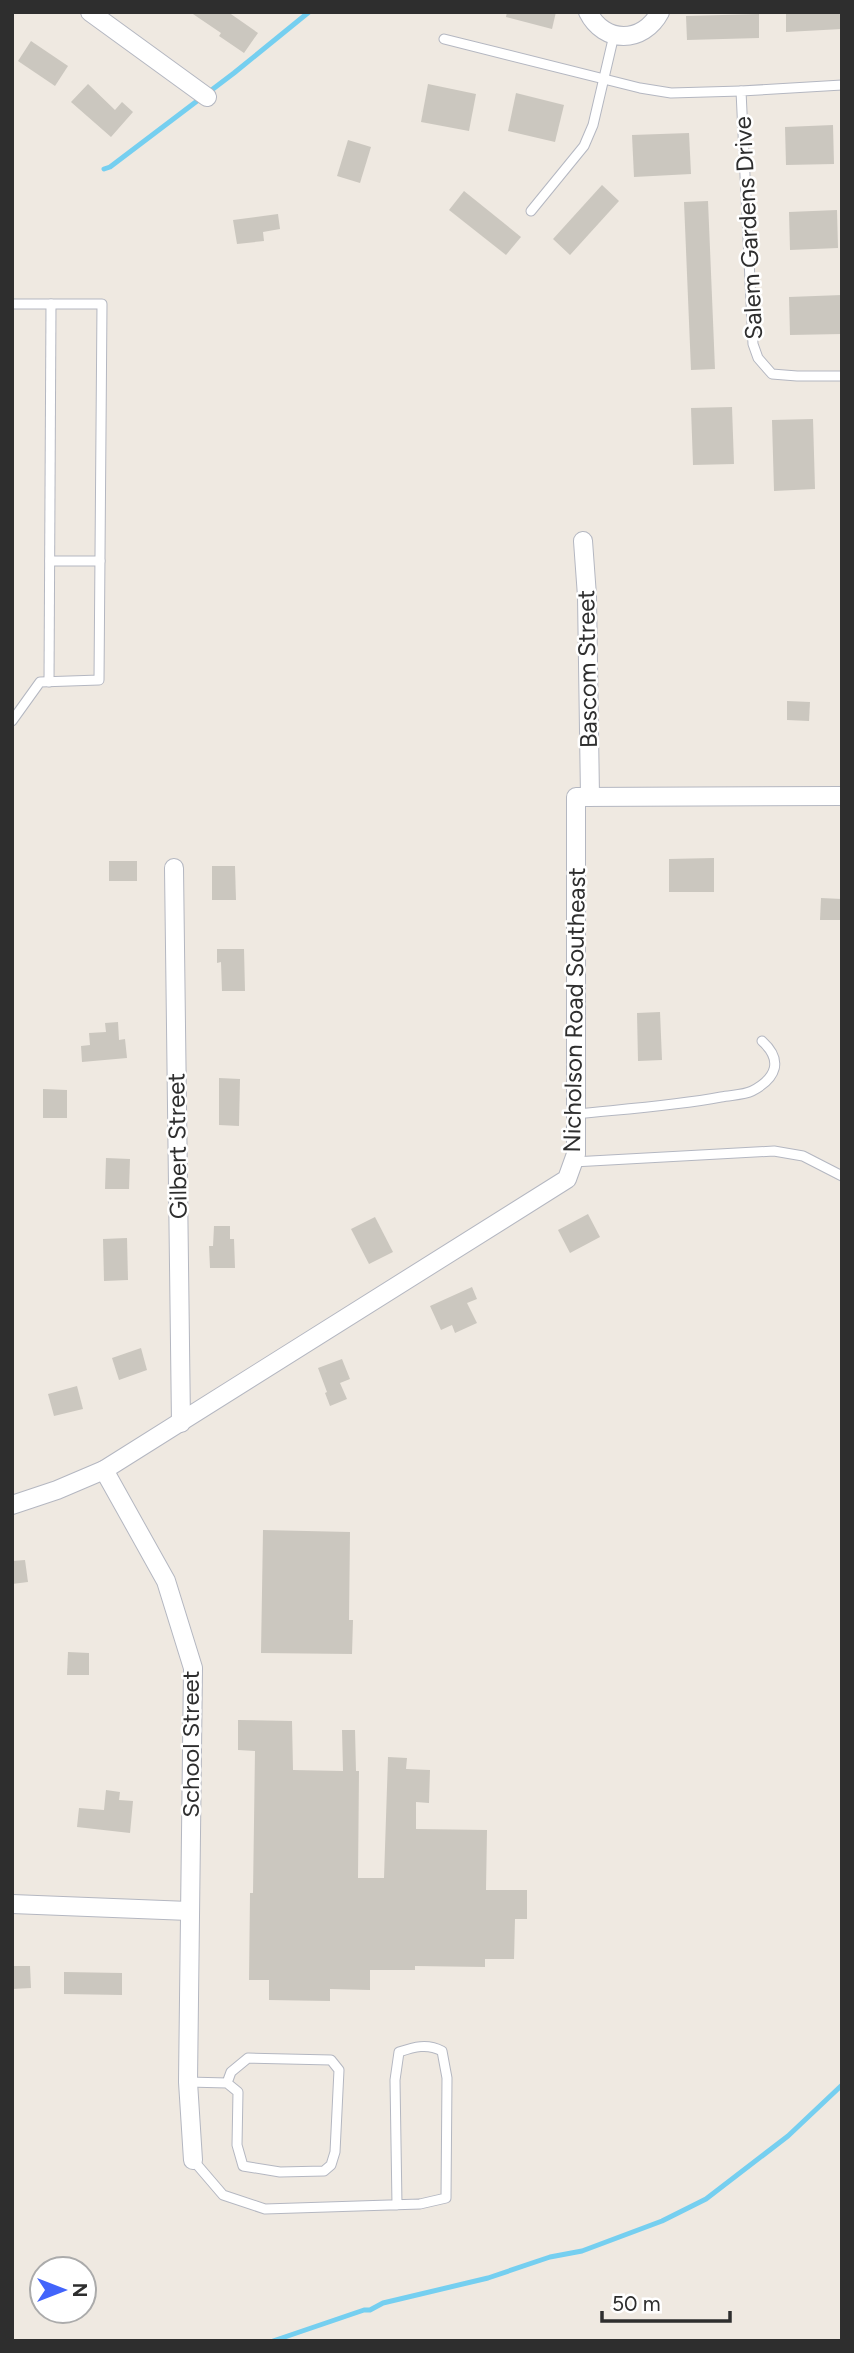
<svg xmlns="http://www.w3.org/2000/svg" width="854" height="2353" font-family="Figtree,sans-serif">
  <style>
    .lines { fill: none; stroke-linecap: round; stroke-linejoin: round }
    .stream { stroke: #75cff0; stroke-width: 5 }
    .building { fill: #cbc7bf }
    .service-casing { stroke: #b4b7c1; stroke-width: 11 }
    .minor-casing { stroke: #b4b7c1; stroke-width: 20 }
    .service { stroke: #fff; stroke-width: 9 }
    .minor { stroke: #fff; stroke-width: 18 }
    .labels { text-anchor: middle; dominant-baseline: central; stroke-width: 5; stroke-linejoin: round; paint-order: stroke }
    .street-label { font-size: 24px; fill: #2e2e2e; stroke: #fff }
  </style>
  <rect width="100%" height="100%" fill="#efe9e1"/>
  <g class="lines">
    <!-- stream -->
    <g class="stream">
      <path d="M 104,169 L 110,167 L 234,73 L 309,12"/>
      <path d="M 273,2341 L 364,2310 L 370,2310 L 383,2303 L 488,2278 L 550,2257 L 582,2251 L 662,2221 L 706,2199 L 788,2136 L 842,2085"/>
    </g>
  </g>
  <!-- building -->
  <g class="building">
    <path d="M 190,12 L 228,12 L 258,33 L 244,53 L 219,36 L 221,33 Z"/>
    <path d="M 507,12 L 556,12 L 552,29 L 506,17 Z"/>
    <path d="M 786,12 L 842,12 L 842,29 L 786,32 Z"/>
    <path d="M 759,14 L 759,38 L 687,40 L 686,16 Z"/>
    <path d="M 31,41 L 68,66 L 55,86 L 18,61 Z"/>
    <path d="M 88,84 L 115,110 L 122,102 L 133,112 L 111,137 L 71,102 Z"/>
    <path d="M 428,84 L 476,94 L 469,131 L 421,122 Z"/>
    <path d="M 516,93 L 564,105 L 555,142 L 508,131 Z"/>
    <path d="M 833,125 L 834,164 L 786,165 L 785,127 Z"/>
    <path d="M 689,133 L 691,174 L 634,177 L 632,135 Z"/>
    <path d="M 348,140 L 371,147 L 360,183 L 337,176 Z"/>
    <path d="M 602,185 L 619,201 L 570,255 L 553,239 Z"/>
    <path d="M 464,191 L 521,237 L 506,255 L 449,210 Z"/>
    <path d="M 708,201 L 715,369 L 691,370 L 684,202 Z"/>
    <path d="M 837,210 L 838,248 L 790,250 L 789,212 Z"/>
    <path d="M 278,214 L 280,229 L 263,232 L 264,241 L 237,244 L 233,220 Z"/>
    <path d="M 842,295 L 842,334 L 790,335 L 789,297 Z"/>
    <path d="M 732,407 L 734,464 L 693,465 L 691,408 Z"/>
    <path d="M 813,419 L 815,489 L 774,491 L 772,420 Z"/>
    <path d="M 787,701 L 810,702 L 809,721 L 787,720 Z"/>
    <path d="M 714,858 L 714,892 L 669,892 L 669,859 Z"/>
    <rect x="109" y="861" width="28" height="20"/>
    <path d="M 212,866 L 235,866 L 236,900 L 212,900 Z"/>
    <path d="M 821,898 L 842,899 L 842,920 L 820,920 Z"/>
    <path d="M 217,949 L 244,949 L 245,991 L 222,991 L 221,962 L 217,963 Z"/>
    <path d="M 660,1012 L 662,1060 L 638,1061 L 637,1013 Z"/>
    <path d="M 118,1022 L 119,1040 L 125,1039 L 127,1058 L 82,1062 L 81,1046 L 90,1045 L 89,1033 L 106,1032 L 105,1023 Z"/>
    <path d="M 219,1078 L 240,1079 L 239,1126 L 219,1125 Z"/>
    <path d="M 43,1089 L 67,1090 L 67,1118 L 43,1118 Z"/>
    <path d="M 106,1158 L 130,1159 L 129,1189 L 105,1189 Z"/>
    <path d="M 588,1214 L 600,1237 L 570,1253 L 558,1230 Z"/>
    <path d="M 375,1217 L 393,1252 L 369,1264 L 351,1229 Z"/>
    <path d="M 214,1226 L 230,1226 L 230,1239 L 234,1239 L 235,1268 L 210,1268 L 209,1246 L 213,1246 Z"/>
    <path d="M 127,1238 L 128,1280 L 104,1281 L 103,1239 Z"/>
    <path d="M 472,1287 L 477,1299 L 467,1303 L 477,1323 L 455,1333 L 452,1325 L 441,1330 L 430,1306 Z"/>
    <path d="M 141,1348 L 147,1370 L 119,1380 L 112,1358 Z"/>
    <path d="M 342,1359 L 350,1379 L 340,1383 L 347,1399 L 330,1406 L 325,1393 L 327,1392 L 318,1368 Z"/>
    <path d="M 77,1386 L 83,1409 L 54,1416 L 48,1394 Z"/>
    <path d="M 263,1530 L 350,1532 L 349,1620 L 353,1620 L 352,1654 L 261,1653 Z"/>
    <path d="M 25,1560 L 28,1582 L 12,1584 L 12,1561 Z"/>
    <path d="M 68,1652 L 89,1653 L 89,1675 L 67,1675 Z"/>
    <path d="M 238,1720 L 292,1721 L 293,1770 L 343,1771 L 342,1730 L 355,1730 L 356,1771 L 359,1771 L 358,1878 L 384,1878 L 388,1757 L 407,1758 L 406,1769 L 430,1770 L 429,1803 L 416,1802 L 416,1829 L 487,1830 L 486,1890 L 527,1890 L 527,1919 L 515,1919 L 514,1959 L 485,1959 L 485,1967 L 415,1966 L 415,1970 L 370,1970 L 370,1990 L 330,1989 L 330,2001 L 269,2000 L 269,1980 L 249,1980 L 250,1893 L 253,1893 L 255,1751 L 238,1750 Z"/>
    <path d="M 106,1790 L 120,1792 L 119,1800 L 133,1801 L 130,1833 L 77,1827 L 79,1808 L 104,1810 Z"/>
    <path d="M 12,1966 L 30,1966 L 31,1988 L 12,1989 Z"/>
    <path d="M 64,1972 L 122,1973 L 122,1995 L 64,1994 Z"/>
  </g>
  <g class="lines">
    <defs>
      <g id="service">
        <path d="M 444,39 L 640,88 L 671,93 L 741,91"/>
        <path d="M 842,85 L 741,91 L 753,344 L 758,358 L 772,374 L 797,376 L 842,376"/>
        <path d="M 531,211 L 584,146 L 593,125 L 614,35"/>
        <path d="M 12,304 L 102,304 L 99,680 L 40,682 L 12,721"/>
        <path d="M 50,561 L 100,561"/>
        <path d="M 49,682 L 51,304"/>
        <path d="M 576,1114 C 625,1109 673,1106 721,1097 C 731,1095 744,1095 752,1091 C 777,1078 783,1060 762,1041"/>
        <path d="M 573,1162 L 774,1151 L 803,1156 L 842,1176"/>
        <path d="M 188,2082 L 227,2083 L 238,2092 L 237,2145 L 243,2166 L 280,2172 L 324,2171 L 331,2165 L 335,2152 L 339,2070 L 331,2060 L 248,2058 L 231,2072 L 227,2083"/>
        <path d="M 193,2160 L 223,2195 L 265,2209 L 420,2204 L 446,2198 L 447,2078 L 442,2051 C 427,2043 414,2047 399,2052 L 395,2080 L 397,2205"/>
      </g>
      <g id="minor">
        <path d="M 90,12 L 207,97"/>
        <path d="M 588,12 C 604,44 643,44 660,12"/>
        <path d="M 583,541 L 587,596 L 590,797"/>
        <path d="M 174,868 L 181,1423"/>
        <path d="M 104,1470 L 166,1581 L 193,1668 L 188,2082 L 193,2160"/>
        <path d="M 12,1505 L 57,1490 L 104,1470 L 567,1179 L 576,1154 L 576,797 L 842,796"/>
        <path d="M 12,1904 L 189,1911"/>
      </g>
    </defs>
    <!-- service casing -->
    <use href="#service" class="service-casing"/>
    <!-- minor casing -->
    <use href="#minor" class="minor-casing"/>
    <!-- service -->
    <use href="#service" class="service"/>
    <!-- minor -->
    <use href="#minor" class="minor"/>
  </g>
  <g class="labels">
    <!-- street labels -->
    <g class="street-label">
      <text transform="translate(748 228) rotate(-93)">Salem Gardens Drive</text>
      <text transform="translate(587 669) rotate(-91)">Bascom Street</text>
      <text transform="translate(574 1010) rotate(-89)">Nicholson Road Southeast</text>
      <text transform="translate(177 1146) rotate(-91)">Gilbert Street</text>
      <text transform="translate(190 1744) rotate(-90)">School Street</text>
    </g>
  </g>
  <!-- border -->
  <rect width="854" height="2353" fill="none" stroke="#2e2e2e" stroke-width="28"/>
  <!-- north arrow -->
  <g transform="translate(63 2290) rotate(90)"><circle r="33" fill="#ffffff" stroke="#ababab" stroke-width="2"/>
  <path d="M0-5L12 26L0 18L-12 26Z" fill="#4264fb"/>
  <text y="-10" font-size="19" font-weight="bold" text-anchor="middle" fill="#2e2e2e">N</text>
  </g>
  <!-- scale -->
  <path d="M602 2311v10h128v-10" fill="none" stroke="#2e2e2e" stroke-width="3.5"/>
  <text x="612" y="2311" font-size="21" fill="#2e2e2e" stroke="#ffffff" stroke-width="5" paint-order="stroke">50 m</text>
</svg>
